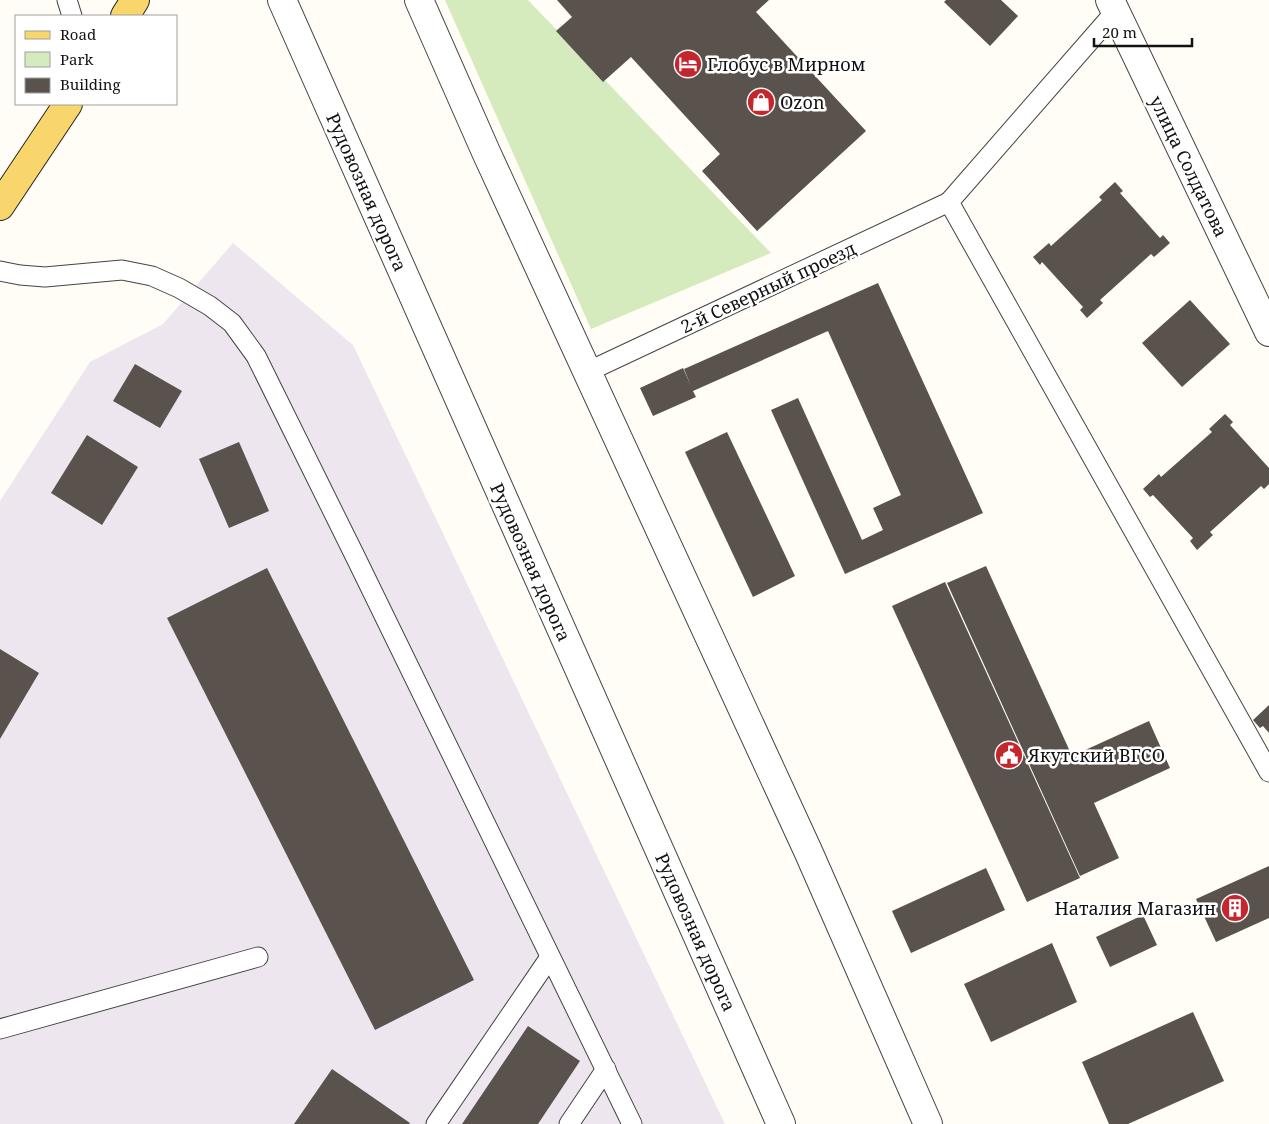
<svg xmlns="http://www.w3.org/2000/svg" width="1269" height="1124" font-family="'Noto Serif',serif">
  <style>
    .industrial { fill: #eee6ef }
    .green { fill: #d5ebbd }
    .building { fill: #5a524d }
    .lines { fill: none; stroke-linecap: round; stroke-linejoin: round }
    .service-casing { stroke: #444; stroke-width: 21 }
    .minor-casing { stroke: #444; stroke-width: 30 }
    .tertiary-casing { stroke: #444; stroke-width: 30 }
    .primary-casing { stroke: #222; stroke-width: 30 }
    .service { stroke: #fff; stroke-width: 19 }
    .minor { stroke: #fff; stroke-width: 28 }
    .tertiary { stroke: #fff; stroke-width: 28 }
    .primary { stroke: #f9d66b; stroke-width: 28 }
    .labels { text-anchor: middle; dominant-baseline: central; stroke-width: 5; stroke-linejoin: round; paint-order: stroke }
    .poi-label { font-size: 18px; fill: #111; stroke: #fff; text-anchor: start }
    .street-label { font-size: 18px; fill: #111; stroke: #fff }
  </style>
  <rect width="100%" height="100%" fill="#fffdf5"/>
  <!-- industrial -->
  <path class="industrial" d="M 233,243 L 353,345 L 725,1124 L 0,1124 L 0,501 L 90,362 L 163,324 Z"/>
  <!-- green -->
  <path class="green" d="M 445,0 L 528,0 L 771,253 L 591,329 Z"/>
  <!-- building -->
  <g class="building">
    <path d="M 557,0 L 769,0 L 756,12 L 866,131 L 757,231 L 702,171 L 720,154 L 631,57 L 603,82 L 556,31 L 572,17 Z"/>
    <path d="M 946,0 L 1001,0 L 1018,16 L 990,46 L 944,2 Z"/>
    <path d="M 1115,182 L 1123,191 L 1120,193 L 1160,238 L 1163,235 L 1170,243 L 1154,257 L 1151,254 L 1100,300 L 1103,303 L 1087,318 L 1080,310 L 1083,307 L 1042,262 L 1040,265 L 1033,257 L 1049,243 L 1051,246 L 1102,200 L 1099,197 Z"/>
    <path d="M 878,283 L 983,513 L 845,574 L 771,410 L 798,398 L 862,540 L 883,530 L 873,508 L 901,495 L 828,331 L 693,391 L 696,397 L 653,416 L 640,388 L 683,368 L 691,386 L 684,369 Z"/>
    <path d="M 1190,300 L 1230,344 L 1182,387 L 1142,343 Z"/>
    <path d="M 135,364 L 182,391 L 160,428 L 113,401 Z"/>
    <path d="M 1225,414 L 1233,422 L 1230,425 L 1269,468 L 1269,484 L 1264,489 L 1261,486 L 1210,532 L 1213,535 L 1197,550 L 1190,541 L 1193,538 L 1153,495 L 1150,497 L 1143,489 L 1159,474 L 1161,477 L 1212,432 L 1209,429 Z"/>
    <path d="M 727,432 L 795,576 L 753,597 L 685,452 Z"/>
    <path d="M 87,435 L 138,467 L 102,525 L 51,493 Z"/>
    <path d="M 239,442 L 269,511 L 229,528 L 199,459 Z"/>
    <path d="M 986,566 L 1072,756 L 1149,721 L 1170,768 L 1094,803 L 1119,858 L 1080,876 L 947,583 Z"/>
    <path d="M 267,568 L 474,980 L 375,1030 L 167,618 Z"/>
    <path d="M 945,582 L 1080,878 L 1027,902 L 892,606 Z"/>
    <path d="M 0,649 L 39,673 L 0,739 Z"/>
    <path d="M 1269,705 L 1269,733 L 1263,726 L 1260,728 L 1253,720 Z"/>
    <path d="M 1269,866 L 1269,918 L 1216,942 L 1196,899 Z"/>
    <path d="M 986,868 L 1005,910 L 911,953 L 892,911 Z"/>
    <path d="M 1143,915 L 1157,945 L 1110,967 L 1096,937 Z"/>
    <path d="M 1052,943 L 1077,1002 L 991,1042 L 964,984 Z"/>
    <path d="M 1193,1012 L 1224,1081 L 1128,1124 L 1109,1124 L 1082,1062 Z"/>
    <path d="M 528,1026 L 580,1061 L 538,1124 L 462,1124 Z"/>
    <path d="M 332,1069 L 410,1123 L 409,1124 L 294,1124 Z"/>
  </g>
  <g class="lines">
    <defs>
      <g id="service">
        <path d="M 67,0 L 72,16"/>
        <path d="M 1115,12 L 949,202 L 1269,772"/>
        <path d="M 0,271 L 20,275 L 45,277 L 122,270 L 152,276 L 179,288 L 210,306 L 232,323 L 256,356 L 355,556 L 632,1124"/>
        <path d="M 587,372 L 949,202"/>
        <path d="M 0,1029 L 258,957"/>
        <path d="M 436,1124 L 550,957"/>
        <path d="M 569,1124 L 606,1069"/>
      </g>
      <g id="minor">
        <path d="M 282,0 L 781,1124"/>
        <path d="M 1110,0 L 1269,332"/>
      </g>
      <path id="tertiary" d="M 419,0 L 486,152 L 808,851 L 928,1124"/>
      <g id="primary">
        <path d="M 125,16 L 135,0"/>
        <path d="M 0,206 L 68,104"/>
      </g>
    </defs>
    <!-- service casing -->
    <use href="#service" class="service-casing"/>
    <!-- minor casing -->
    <use href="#minor" class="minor-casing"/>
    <!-- tertiary casing -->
    <use href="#tertiary" class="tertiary-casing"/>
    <!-- primary casing -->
    <use href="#primary" class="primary-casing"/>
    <!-- service -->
    <use href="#service" class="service"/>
    <!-- minor -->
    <use href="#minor" class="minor"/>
    <!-- tertiary -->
    <use href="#tertiary" class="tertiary"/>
    <!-- primary -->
    <use href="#primary" class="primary"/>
  </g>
  <!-- icons -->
  <defs>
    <symbol id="hotel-disc" viewBox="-11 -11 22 22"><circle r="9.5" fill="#c4262e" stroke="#fff"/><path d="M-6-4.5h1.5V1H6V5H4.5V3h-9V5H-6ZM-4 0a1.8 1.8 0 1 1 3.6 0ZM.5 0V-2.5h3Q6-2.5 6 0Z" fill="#fff"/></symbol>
    <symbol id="shop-disc" viewBox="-11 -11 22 22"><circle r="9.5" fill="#c4262e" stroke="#fff"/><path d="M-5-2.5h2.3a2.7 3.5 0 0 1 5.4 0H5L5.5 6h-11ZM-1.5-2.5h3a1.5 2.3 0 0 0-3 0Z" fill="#fff"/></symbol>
    <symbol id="civic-disc" viewBox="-11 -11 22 22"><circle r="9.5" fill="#c4262e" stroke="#fff"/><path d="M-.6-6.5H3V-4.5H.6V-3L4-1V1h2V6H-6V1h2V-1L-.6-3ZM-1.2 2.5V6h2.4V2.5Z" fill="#fff"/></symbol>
    <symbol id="building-disc" viewBox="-11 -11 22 22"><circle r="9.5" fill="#c4262e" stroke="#fff"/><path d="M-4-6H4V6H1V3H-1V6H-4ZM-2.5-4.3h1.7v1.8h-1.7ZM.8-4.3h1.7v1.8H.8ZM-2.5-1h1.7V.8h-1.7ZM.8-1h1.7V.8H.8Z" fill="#fff"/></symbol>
  </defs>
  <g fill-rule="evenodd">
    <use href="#hotel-disc" x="672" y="48" width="32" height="32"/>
    <use href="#shop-disc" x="745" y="86" width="32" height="32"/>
    <use href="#civic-disc" x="993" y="739" width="32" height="32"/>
    <use href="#building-disc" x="1219" y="892" width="32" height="32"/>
  </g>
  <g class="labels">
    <!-- poi labels -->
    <g class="poi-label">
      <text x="707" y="64">Глобус в Мирном</text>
      <text x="780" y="102">Ozon</text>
      <text x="1028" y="755">Якутский ВГСО</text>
      <text x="1216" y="908" text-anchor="end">Наталия Магазин</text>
    </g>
    <!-- street labels -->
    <g class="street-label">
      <text transform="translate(1189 166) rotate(64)">улица Солдатова</text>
      <text transform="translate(367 192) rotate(66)">Рудовозная дорога</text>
      <text transform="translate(768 287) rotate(-25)">2-й Северный проезд</text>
      <text transform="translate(531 562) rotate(66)">Рудовозная дорога</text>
      <text transform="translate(696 932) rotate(66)">Рудовозная дорога</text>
    </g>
  </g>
  <!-- legend -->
  <rect x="15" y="15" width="162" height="90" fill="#ffffff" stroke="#a0a0a0"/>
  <rect x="25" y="31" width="25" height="8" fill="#f9d66b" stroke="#a0a0a0"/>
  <text x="60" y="40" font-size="15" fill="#111111">Road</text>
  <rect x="25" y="52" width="25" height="15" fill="#d5ebbd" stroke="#a0a0a0"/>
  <text x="60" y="65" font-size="15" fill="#111111">Park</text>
  <rect x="25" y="78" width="25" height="15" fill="#5a524d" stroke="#a0a0a0"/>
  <text x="60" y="90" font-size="15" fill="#111111">Building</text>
  <!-- scale -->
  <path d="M1094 38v8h98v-8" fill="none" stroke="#111111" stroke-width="2.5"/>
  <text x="1102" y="38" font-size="15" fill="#111111" stroke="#ffffff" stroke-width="4" paint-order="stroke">20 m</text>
</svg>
